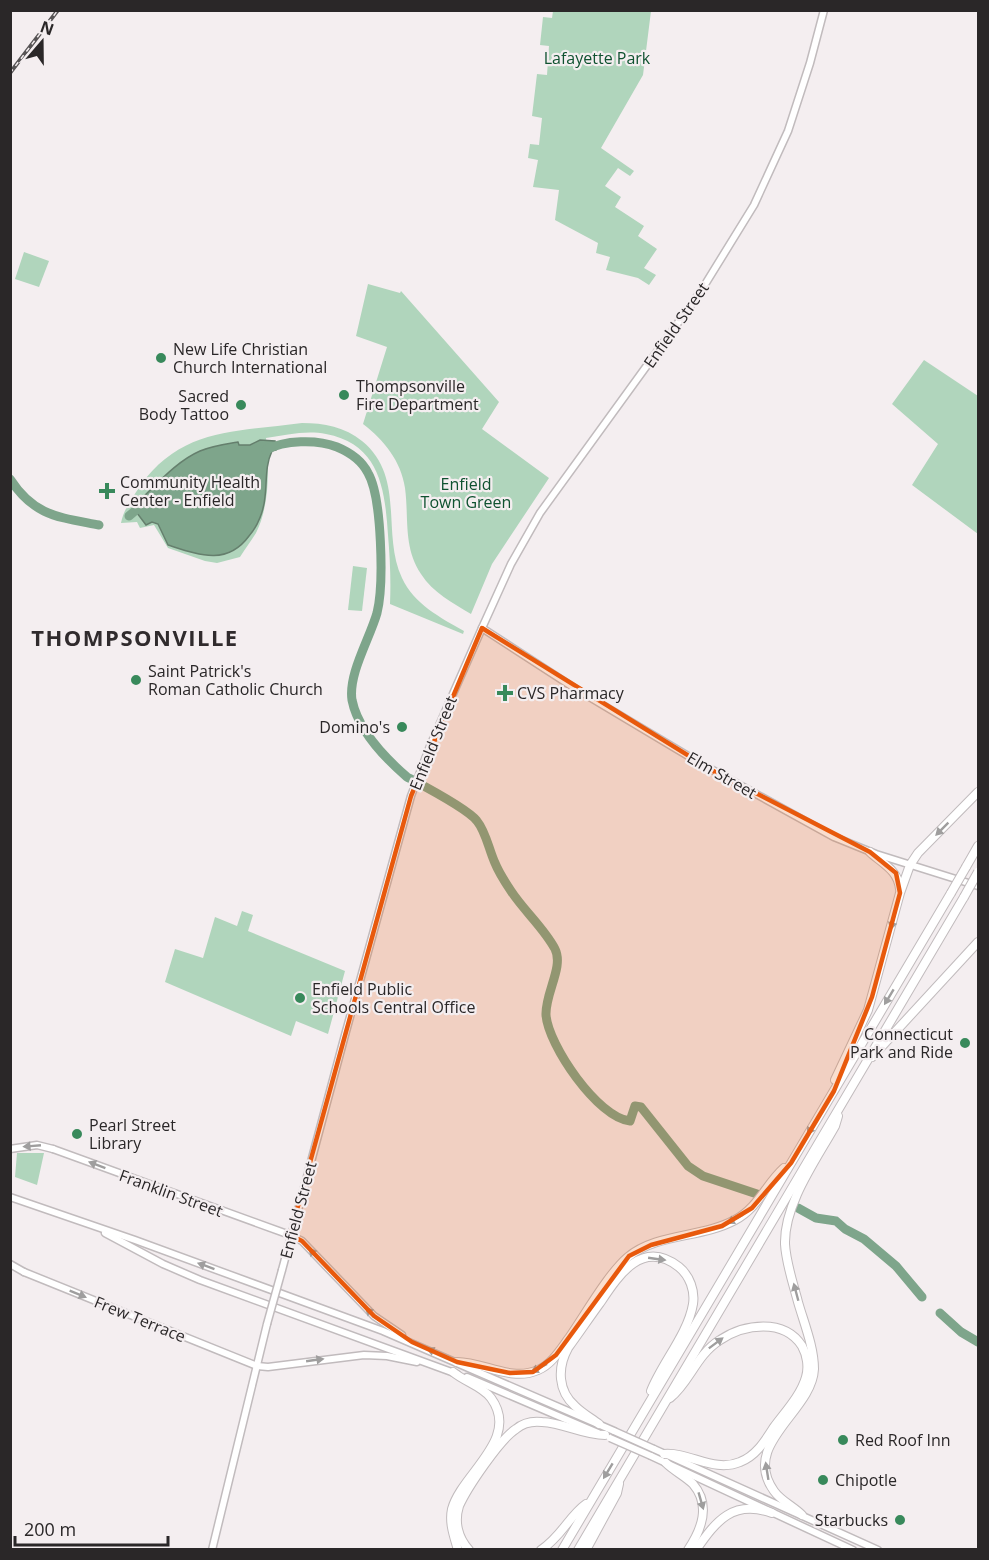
<svg xmlns="http://www.w3.org/2000/svg" width="989" height="1560" font-family="'Open Sans',sans-serif">
  <style>
    .green { fill: #b0d5bc }
    .water { fill: #7ea58b; stroke: #657f6d; stroke-width: 1.5 }
    .lines { fill: none; stroke-linecap: round; stroke-linejoin: round }
    .river { stroke: #7ea58b; stroke-width: 9 }
    .secondary-casing { stroke: #c1bbbd; stroke-width: 9 }
    .primary-casing { stroke: #c1bbbd; stroke-width: 9 }
    .motorway-casing { stroke: #c1bbbd; stroke-width: 10 }
    .secondary { stroke: #fff; stroke-width: 6 }
    .primary { stroke: #fff; stroke-width: 6 }
    .motorway { stroke: #fff; stroke-width: 8 }
    .rail-casing { stroke: #575455; stroke-width: 4 }
    .rail { stroke: #f4eef0; stroke-width: 1.5; stroke-dasharray: 4.5; stroke-linecap: butt }
    .primary-bridge-casing { stroke: #c1bbbd; stroke-width: 9; stroke-linecap: butt }
    .motorway-bridge-casing { stroke: #c1bbbd; stroke-width: 10; stroke-linecap: butt }
    .primary-bridge { stroke: #fff; stroke-width: 6 }
    .motorway-bridge { stroke: #fff; stroke-width: 8 }
    .oneway { fill: #9f9e9e }
    .marked { fill: #e8590c; fill-opacity: 0.2; stroke: #e8590c; stroke-width: 4.5; stroke-linejoin: round }
    .poi-dot { fill: #38895b; stroke: #f4eef0; stroke-width: 2 }
    .labels { text-anchor: middle; dominant-baseline: central; stroke-width: 4.5; stroke-linejoin: round; paint-order: stroke }
    .park-label { font-size: 16px; fill: #0f5230; stroke: #f4eef0 }
    .street-label { font-size: 16px; fill: #2a2728; stroke: #f4eef0 }
    .poi-label { font-size: 16px; fill: #2a2728; stroke: #f4eef0; text-anchor: start }
    .district-label { font-size: 22px; font-weight: bold; letter-spacing: 1.5px; fill: #302b2d; stroke: #f4eef0 }
  </style>
  <rect width="100%" height="100%" fill="#f4eef0"/>
  <!-- green -->
  <g class="green">
    <path d="M 553,11 L 651,11 L 643,75 L 601,148 L 634,171 L 630,176 L 618,168 L 605,186 L 621,197 L 615,207 L 644,226 L 638,236 L 657,249 L 644,268 L 656,275 L 649,285 L 638,278 L 606,270 L 610,257 L 596,253 L 598,243 L 555,220 L 559,190 L 533,187 L 538,160 L 528,158 L 530,144 L 539,145 L 542,118 L 532,116 L 537,74 L 547,75 L 549,46 L 540,45 L 543,17 L 552,18 Z"/>
    <path d="M 24,252 L 49,261 L 39,287 L 15,279 Z"/>
    <path d="M 368,284 L 400,293 L 401,291 L 499,402 L 482,429 L 549,478 L 492,564 L 471,614 C 453,603 433,593 421,574 C 403,547 409,518 405,488 C 401,461 384,440 363,424 L 387,347 L 356,336 Z"/>
    <path d="M 924,360 L 978,396 L 978,534 L 912,485 L 938,444 L 892,404 Z"/>
    <path d="M 302,423 C 324,423 345,427 362,441 C 406,477 381,533 402,578 C 414,604 441,618 464,631 L 463,634 L 390,604 C 391,581 390,558 388,535 C 385,490 380,444 326,434 C 306,430 286,435 266,438 C 269,468 270,505 256,533 C 251,541 245,549 240,557 L 217,563 L 205,561 L 168,548 L 154,525 L 140,528 L 137,522 L 121,523 C 124,508 132,499 140,486 C 182,427 237,432 302,423 Z"/>
    <path d="M 353,566 L 367,568 L 362,611 L 348,610 Z"/>
    <path d="M 242,911 L 253,915 L 248,931 L 345,971 L 328,1034 L 296,1021 L 291,1036 L 165,982 L 175,949 L 203,958 L 215,917 L 237,926 Z"/>
    <path d="M 17,1153 L 44,1153 L 37,1185 L 15,1177 Z"/>
  </g>
  <!-- water -->
  <path class="water" d="M 260,440 L 275,441 L 276,450 L 272,451 C 265,466 267,481 265,497 C 264,510 258,526 249,536 C 227,566 199,555 168,545 L 158,524 L 152,522 L 146,525 L 134,509 L 138,506 L 137,500 L 140,500 C 158,483 177,461 200,451 C 212,446 226,444 238,442 L 239,445 L 250,445 Z"/>
  <g class="lines">
    <!-- river -->
    <g class="river">
      <path d="M 266,450 C 284,440 317,439 337,447 C 349,452 362,461 368,473 C 382,497 384,585 377,613 C 370,638 348,674 352,700 C 358,730 385,758 407,777 C 422,785 468,809 477,821 C 486,832 489,850 495,863 C 499,873 505,882 511,891 C 524,911 544,928 555,949 C 564,967 545,993 546,1015 C 548,1045 598,1118 630,1121 L 635,1106 L 641,1107 L 688,1166 L 703,1176 L 757,1194"/>
      <path d="M 10,479 C 34,516 58,517 99,525"/>
      <path d="M 129,516 L 136,510 L 145,507"/>
      <path d="M 798,1208 L 816,1218 L 836,1221 L 845,1229 L 864,1239 L 896,1266 L 922,1297"/>
      <path d="M 940,1313 L 961,1332 L 978,1342"/>
    </g>
    <defs>
      <g id="secondary">
        <path d="M 482,628 L 576,689 L 700,763 L 834,837 L 876,854 L 978,886"/>
        <path d="M 53,1149 L 290,1235"/>
        <path d="M 24,1272 L 257,1366"/>
      </g>
      <g id="primary">
        <path d="M 10,1149 L 37,1145 L 53,1149"/>
        <path d="M 10,1197 L 135,1240 L 383,1331 L 614,1431"/>
        <path d="M 105,1233 L 163,1264 L 200,1280 L 457,1374"/>
        <path d="M 290,1235 L 302,1241 L 374,1316 L 402,1335"/>
        <path d="M 10,1264 L 24,1272"/>
        <path d="M 282,1270 L 345,1035 L 411,796 L 430,746 L 482,628 L 511,564 L 540,513 L 701,291 L 754,205 L 788,131 L 810,63 L 824,10"/>
        <path d="M 257,1366 L 268,1367 L 364,1355 L 387,1356 L 417,1362"/>
        <path d="M 467,1377 L 598,1433"/>
        <path d="M 654,1449 L 878,1550"/>
        <path d="M 651,1456 L 853,1550"/>
        <path d="M 212,1550 L 267,1324"/>
      </g>
      <g id="motorway">
        <path d="M 870,852 C 883,864 898,870 900,889"/>
        <path d="M 966,867 L 978,846"/>
        <path d="M 872,1057 L 978,942"/>
        <path d="M 835,1080 L 868,1010 L 900,893 L 910,865 L 918,853 L 978,792"/>
        <path d="M 457,1362 C 484,1362 511,1382 538,1370 C 552,1364 560,1350 569,1338 C 585,1315 608,1274 628,1257 C 657,1233 702,1238 735,1220 C 758,1208 766,1184 784,1168"/>
        <path d="M 453,1372 C 465,1382 482,1386 491,1398 C 521,1439 462,1473 452,1509 C 449,1523 454,1536 458,1550"/>
        <path d="M 599,1424 C 591,1418 582,1413 575,1406 C 558,1391 557,1368 568,1348 C 579,1333 589,1318 600,1303 C 618,1276 642,1238 679,1267 C 690,1276 695,1291 693,1304 C 688,1334 662,1363 651,1391"/>
        <path d="M 664,1454 C 690,1452 714,1473 740,1462 C 756,1456 765,1441 774,1427 C 785,1412 801,1395 806,1377 C 809,1367 807,1355 802,1346 C 784,1318 744,1324 720,1340 C 696,1355 690,1382 670,1398"/>
        <path d="M 666,1463 C 674,1471 685,1476 693,1484 C 711,1505 702,1529 688,1550"/>
        <path d="M 802,1515 C 793,1506 781,1501 774,1491 C 740,1444 812,1412 814,1369 C 814,1347 804,1323 798,1302 C 793,1283 786,1263 785,1244 C 784,1204 816,1160 835,1126 L 838,1116"/>
        <path d="M 469,1550 C 458,1538 454,1522 459,1506 C 467,1488 500,1439 516,1429 C 523,1423 533,1421 542,1422 C 564,1423 583,1435 605,1435"/>
        <path d="M 541,1550 C 562,1536 569,1516 586,1504"/>
        <path d="M 562,1550 L 951,893"/>
        <path d="M 578,1550 L 964,897"/>
        <path d="M 586,1550 L 617,1493 L 619,1484"/>
        <path d="M 696,1550 C 716,1521 733,1499 772,1513"/>
      </g>
    </defs>
    <!-- secondary casing -->
    <use href="#secondary" class="secondary-casing"/>
    <!-- primary casing -->
    <use href="#primary" class="primary-casing"/>
    <!-- motorway casing -->
    <use href="#motorway" class="motorway-casing"/>
    <!-- secondary -->
    <use href="#secondary" class="secondary"/>
    <!-- primary -->
    <use href="#primary" class="primary"/>
    <!-- motorway -->
    <use href="#motorway" class="motorway"/>
    <defs>
      <path id="rail" d="M 10,73 L 58,10"/>
    </defs>
    <!-- rail casing -->
    <use href="#rail" class="rail-casing"/>
    <!-- rail -->
    <use href="#rail" class="rail"/>
    <defs>
      <g id="primary-bridge">
        <path d="M 267,1324 L 282,1270"/>
        <path d="M 614,1431 L 654,1449"/>
        <path d="M 610,1438 L 651,1456"/>
      </g>
      <g id="motorway-bridge">
        <path d="M 951,893 L 966,867"/>
        <path d="M 964,897 L 978,872"/>
      </g>
    </defs>
    <!-- primary-bridge casing -->
    <use href="#primary-bridge" class="primary-bridge-casing"/>
    <!-- motorway-bridge casing -->
    <use href="#motorway-bridge" class="motorway-bridge-casing"/>
    <!-- primary-bridge -->
    <use href="#primary-bridge" class="primary-bridge"/>
    <!-- motorway-bridge -->
    <use href="#motorway-bridge" class="motorway-bridge"/>
  </g>
  <!-- one-way arrows -->
  <defs><path id="oneway-solid" d="M-6-.8H1V-3.2L6.5 0L1 3.2V.8H-6Z" transform="scale(1.5)"/></defs>
  <g class="oneway">
    <use href="#oneway-solid" transform="translate(942 829) rotate(135)"/>
    <use href="#oneway-solid" transform="translate(893 921) rotate(105)"/>
    <use href="#oneway-solid" transform="translate(889 997) rotate(121)"/>
    <use href="#oneway-solid" transform="translate(812 1127) rotate(121)"/>
    <use href="#oneway-solid" transform="translate(32 1146) rotate(175)"/>
    <use href="#oneway-solid" transform="translate(97 1165) rotate(-159)"/>
    <use href="#oneway-solid" transform="translate(735 1219) rotate(151)"/>
    <use href="#oneway-solid" transform="translate(315 1255) rotate(-133)"/>
    <use href="#oneway-solid" transform="translate(657 1259) rotate(8)"/>
    <use href="#oneway-solid" transform="translate(206 1266) rotate(-160)"/>
    <use href="#oneway-solid" transform="translate(796 1292) rotate(-105)"/>
    <use href="#oneway-solid" transform="translate(78 1294) rotate(22)"/>
    <use href="#oneway-solid" transform="translate(372 1314) rotate(-137)"/>
    <use href="#oneway-solid" transform="translate(716 1343) rotate(-37)"/>
    <use href="#oneway-solid" transform="translate(435 1352) rotate(-157)"/>
    <use href="#oneway-solid" transform="translate(315 1360) rotate(-8)"/>
    <use href="#oneway-solid" transform="translate(539 1368) rotate(153)"/>
    <use href="#oneway-solid" transform="translate(608 1471) rotate(121)"/>
    <use href="#oneway-solid" transform="translate(767 1471) rotate(-99)"/>
    <use href="#oneway-solid" transform="translate(701 1501) rotate(74)"/>
  </g>
  <!-- marked area -->
  <path class="marked" d="M 482,628 L 715,772 L 870,852 L 896,873 L 900,893 L 872,997 L 834,1091 L 791,1163 L 752,1208 L 722,1226 L 651,1245 L 629,1256 L 556,1355 L 533,1372 L 510,1373 L 457,1362 L 412,1342 L 374,1316 L 302,1241 L 290,1235 L 411,796 Z"/>
  <!-- markers -->
  <g class="poi-dot">
    <circle cx="161" cy="358" r="6"/>
    <circle cx="344" cy="395" r="6"/>
    <circle cx="241" cy="405" r="6"/>
    <path d="M104 482h6v6h6v6h-6v6h-6v-6h-6v-6h6z"/>
    <circle cx="136" cy="680" r="6"/>
    <path d="M502 684h6v6h6v6h-6v6h-6v-6h-6v-6h6z"/>
    <circle cx="402" cy="727" r="6"/>
    <circle cx="300" cy="998" r="6"/>
    <circle cx="965" cy="1043" r="6"/>
    <circle cx="77" cy="1134" r="6"/>
    <circle cx="843" cy="1440" r="6"/>
    <circle cx="823" cy="1480" r="6"/>
    <circle cx="900" cy="1520" r="6"/>
  </g>
  <g class="labels">
    <!-- park labels -->
    <g class="park-label">
      <text x="597" y="58">Lafayette Park</text>
      <text x="466" y="484">Enfield<tspan x="466" dy="18">Town Green</tspan></text>
    </g>
    <!-- street labels -->
    <g class="street-label">
      <text transform="translate(676 325) rotate(-55)">Enfield Street</text>
      <text transform="translate(433 743) rotate(-68)">Enfield Street</text>
      <text transform="translate(722 775) rotate(30)">Elm Street</text>
      <text transform="translate(171 1193) rotate(20)">Franklin Street</text>
      <text transform="translate(298 1210) rotate(-75)">Enfield Street</text>
      <text transform="translate(140 1319) rotate(22)">Frew Terrace</text>
    </g>
    <!-- poi labels -->
    <g class="poi-label">
      <text x="173" y="349">New Life Christian<tspan x="173" dy="18">Church International</tspan></text>
      <text x="356" y="386">Thompsonville<tspan x="356" dy="18">Fire Department</tspan></text>
      <text x="229" y="396" text-anchor="end">Sacred<tspan x="229" dy="18">Body Tattoo</tspan></text>
      <text x="120" y="482">Community Health<tspan x="120" dy="18">Center - Enfield</tspan></text>
      <text x="148" y="671">Saint Patrick's<tspan x="148" dy="18">Roman Catholic Church</tspan></text>
      <text x="517" y="693">CVS Pharmacy</text>
      <text x="390" y="727" text-anchor="end">Domino's</text>
      <text x="312" y="989">Enfield Public<tspan x="312" dy="18">Schools Central Office</tspan></text>
      <text x="953" y="1034" text-anchor="end">Connecticut<tspan x="953" dy="18">Park and Ride</tspan></text>
      <text x="89" y="1125">Pearl Street<tspan x="89" dy="18">Library</tspan></text>
      <text x="855" y="1440">Red Roof Inn</text>
      <text x="835" y="1480">Chipotle</text>
      <text x="888" y="1520" text-anchor="end">Starbucks</text>
    </g>
    <!-- district labels -->
    <g class="district-label">
      <text x="135" y="637">THOMPSONVILLE</text>
    </g>
  </g>
  <!-- border -->
  <rect width="989" height="1560" fill="none" stroke="#2a2728" stroke-width="24"/>
  <!-- north arrow -->
  <g transform="translate(42 42) rotate(20)" stroke="#f4eef0" stroke-width="4.5" paint-order="stroke">
  <path d="M0-4.5L10 22L0 15L-10 22Z" fill="#2a2728"/>
  <text y="-9" font-size="16" font-weight="bold" text-anchor="middle" fill="#2a2728">N</text>
  </g>
  <!-- scale -->
  <path d="M15 1536v9h153v-9" fill="none" stroke="#2a2728" stroke-width="3"/>
  <text x="24" y="1536" font-size="18" fill="#2a2728" stroke="#f4eef0" stroke-width="4.5" paint-order="stroke">200 m</text>
</svg>
